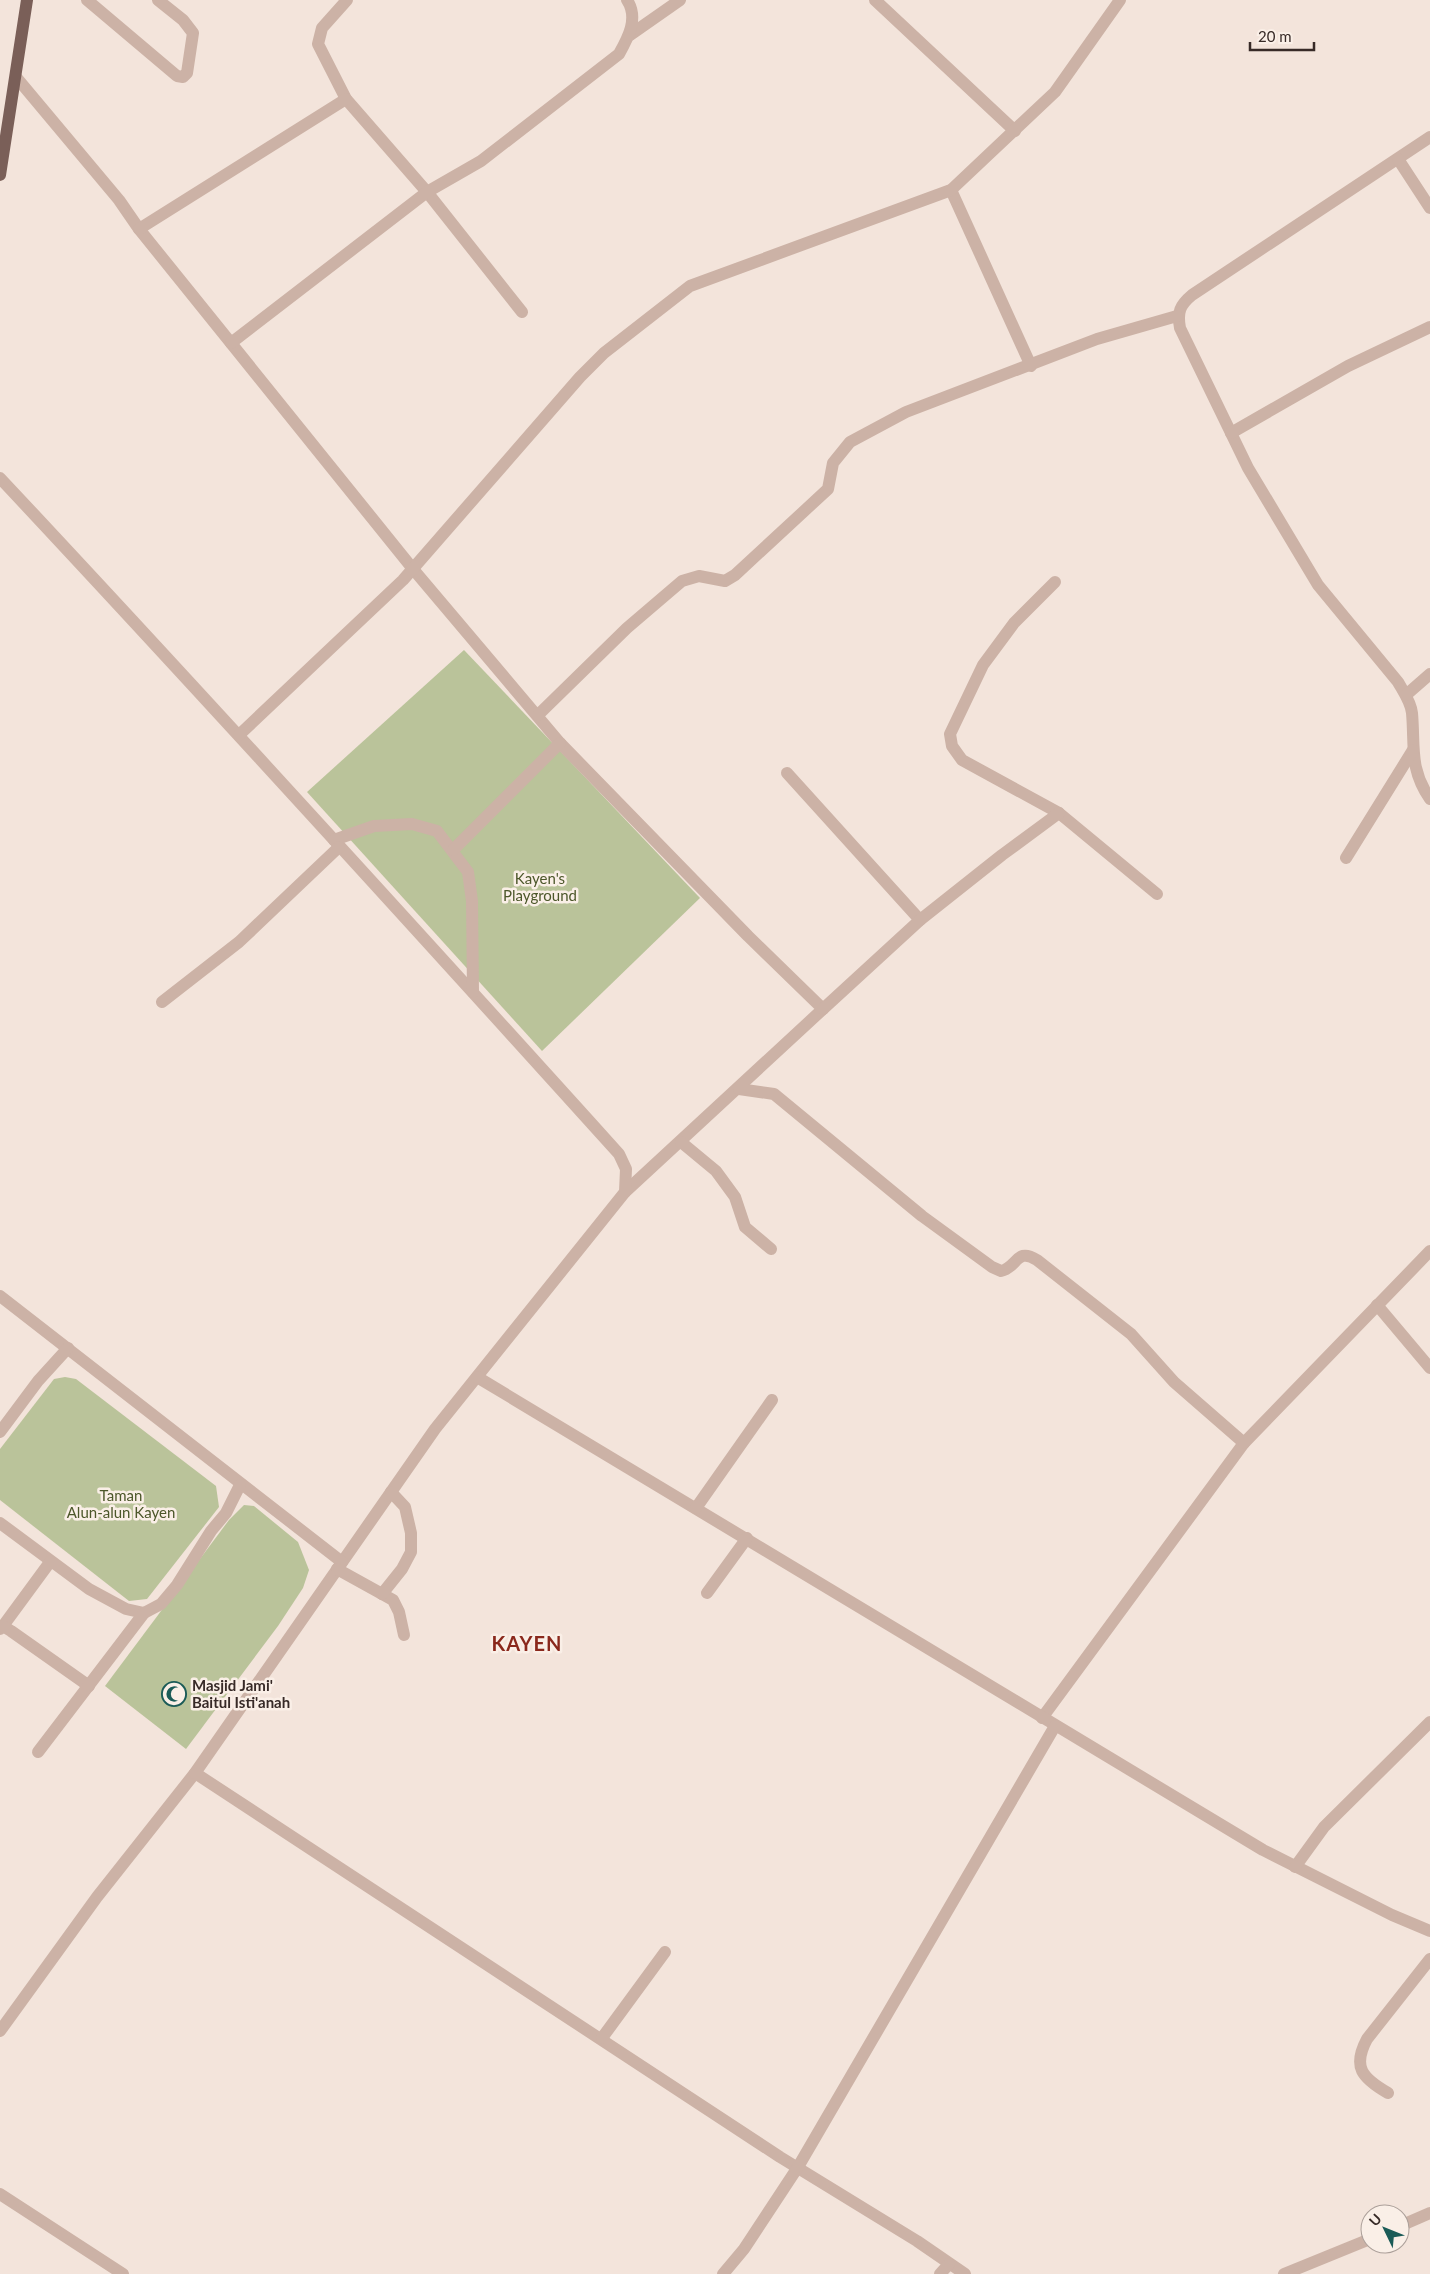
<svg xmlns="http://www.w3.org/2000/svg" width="1430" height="2274" font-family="Lato,sans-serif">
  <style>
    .green { fill: #bac39a }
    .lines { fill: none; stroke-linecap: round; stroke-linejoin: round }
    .minor { stroke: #ccb2a6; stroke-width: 12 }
    .major { stroke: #7a5f58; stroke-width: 12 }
    .labels { text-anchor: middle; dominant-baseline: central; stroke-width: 5; stroke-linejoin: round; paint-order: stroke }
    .park-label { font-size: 15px; fill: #4c572a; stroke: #faefe7 }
    .poi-label { font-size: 15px; font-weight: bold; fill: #372a27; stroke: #faefe7; text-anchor: start }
    .district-label { font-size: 20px; font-weight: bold; letter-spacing: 1px; fill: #8a281c; stroke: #faefe7 }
  </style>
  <rect width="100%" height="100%" fill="#f3e4db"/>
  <!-- green -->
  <g class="green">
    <path d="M 464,650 L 700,898 L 542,1051 L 307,792 Z"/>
    <path d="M 65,1377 L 76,1379 L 216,1486 L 219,1507 L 147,1599 L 129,1601 L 0,1500 L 0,1449 L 54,1379 Z"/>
    <path d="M 244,1505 L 254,1506 L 298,1542 L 309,1570 L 303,1588 L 278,1626 L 186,1749 L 105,1686 L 229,1520 Z"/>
  </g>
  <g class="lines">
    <!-- minor -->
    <g class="minor">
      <path d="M 87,0 L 177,76 L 183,77 L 187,73 L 193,33 L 183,20 L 158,0"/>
      <path d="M 347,0 L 322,28 L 318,44 L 346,99 L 427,192 L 522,312"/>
      <path d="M 875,0 L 1015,131"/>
      <path d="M 630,35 L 680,0"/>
      <path d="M 16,77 L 119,200 L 139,229 L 413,569 L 560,743 L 748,936 L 823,1009 L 625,1192"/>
      <path d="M 1430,137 L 1192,295 C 1180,305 1177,312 1180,328 L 1248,468 L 1318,585 L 1398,682 C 1403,691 1411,702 1412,713 C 1415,747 1409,768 1430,799"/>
      <path d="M 1398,159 L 1430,208"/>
      <path d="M 951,190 L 1031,366"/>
      <path d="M 139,229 L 346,99"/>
      <path d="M 231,343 L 427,192 L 481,161 L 619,54 C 628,38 639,18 627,0"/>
      <path d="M 1231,433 L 1348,366 L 1430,327"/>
      <path d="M 0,478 C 209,701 414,927 619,1154 L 626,1169 L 625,1192 L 435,1429 L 195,1773 L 97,1897 L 0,2031"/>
      <path d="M 1055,582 L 1014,623 L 983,665 L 950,734 L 952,746 L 962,760 L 1059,813 L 1157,894"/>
      <path d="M 1406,695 L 1430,674"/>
      <path d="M 538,715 L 627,628 L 682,581 L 699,576 L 725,581 L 735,575 L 828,489 L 833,463 L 850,442 L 906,412 L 1097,339 L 1177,316"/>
      <path d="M 239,735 L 403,580 L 580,377 L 604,353 L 690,286 L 951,190 L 1055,92 L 1120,0"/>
      <path d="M 787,773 L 920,920"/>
      <path d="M 334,840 L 374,826 L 412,824 L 437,831 L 468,872 L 472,901 L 473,992"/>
      <path d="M 453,850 L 560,743"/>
      <path d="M 1346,858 L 1413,750"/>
      <path d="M 162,1002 L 239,942 L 339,847"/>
      <path d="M 823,1009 L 920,920 L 1002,855 L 1059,813"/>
      <path d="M 739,1089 L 774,1094 L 922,1216 L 992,1267 L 1001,1271 C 1018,1267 1016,1247 1037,1260 L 1131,1334 L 1174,1382 L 1244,1443 L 1042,1718"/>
      <path d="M 681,1142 L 716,1171 L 735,1197 L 745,1227 L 771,1249"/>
      <path d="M 0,1296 L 342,1562"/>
      <path d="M 1377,1305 L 1430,1368"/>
      <path d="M 477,1377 L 1263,1850 L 1392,1915 L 1430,1931"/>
      <path d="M 0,1432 L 38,1381 L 68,1348"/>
      <path d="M 1244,1443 L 1430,1251"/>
      <path d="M 696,1508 L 772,1400"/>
      <path d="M 0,1523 L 89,1589 L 126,1609 L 144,1613 L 161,1604 L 177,1585 L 211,1531 L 226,1513 L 240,1485"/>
      <path d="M 337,1569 L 393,1600 L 399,1612 L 404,1635"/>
      <path d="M 707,1593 L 747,1538"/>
      <path d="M 382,1594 L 402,1569 L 411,1552 L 411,1533 L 405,1507 L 391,1492"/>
      <path d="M 3,1626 L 50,1562"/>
      <path d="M 0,1629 L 3,1626 L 11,1631 L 89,1686"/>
      <path d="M 38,1752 L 144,1613"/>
      <path d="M 195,1773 L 780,2157 L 917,2241 L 965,2274"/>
      <path d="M 1295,1867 L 1324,1827 L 1430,1722"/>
      <path d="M 602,2038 L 665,1952"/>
      <path d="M 1388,2093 C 1362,2078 1352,2067 1367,2039 L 1430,1959"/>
      <path d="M 0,2194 L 123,2274"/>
      <path d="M 1400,2226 L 1430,2213"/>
      <path d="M 723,2274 L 744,2249 L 798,2167 L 1055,1726"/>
      <path d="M 940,2274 L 949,2264"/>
      <path d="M 1284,2274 L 1370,2239"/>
    </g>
    <!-- major -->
    <path class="major" d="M 0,175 L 27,0"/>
  </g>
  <!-- icons -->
  <defs>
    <symbol id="mosque-ring" viewBox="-11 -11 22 22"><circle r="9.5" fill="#faefe7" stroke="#1b5b57" stroke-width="1.5"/><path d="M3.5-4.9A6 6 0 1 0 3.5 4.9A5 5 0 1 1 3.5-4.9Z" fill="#1b5b57"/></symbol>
  </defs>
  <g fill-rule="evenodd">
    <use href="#mosque-ring" x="160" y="1680" width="28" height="28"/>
  </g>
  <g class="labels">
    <!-- park labels -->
    <g class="park-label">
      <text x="540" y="878">Kayen's<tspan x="540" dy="17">Playground</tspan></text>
      <text x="121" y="1495">Taman<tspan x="121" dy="17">Alun-alun Kayen</tspan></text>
    </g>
    <!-- poi labels -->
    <g class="poi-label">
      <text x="192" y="1685">Masjid Jami'<tspan x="192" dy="17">Baitul Isti'anah</tspan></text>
    </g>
    <!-- district labels -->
    <g class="district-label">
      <text x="527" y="1643">KAYEN</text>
    </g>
  </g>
  <!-- north arrow -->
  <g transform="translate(1385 2229) rotate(313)"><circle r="24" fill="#faefe7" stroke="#aca09a"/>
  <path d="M0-4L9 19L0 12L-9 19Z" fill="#1b5b57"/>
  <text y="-8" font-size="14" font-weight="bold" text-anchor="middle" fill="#372a27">U</text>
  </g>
  <!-- scale -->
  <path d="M1250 42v8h64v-8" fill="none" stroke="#372a27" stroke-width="2.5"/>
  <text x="1258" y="42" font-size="15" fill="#372a27" stroke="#faefe7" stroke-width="4" paint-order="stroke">20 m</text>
</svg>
